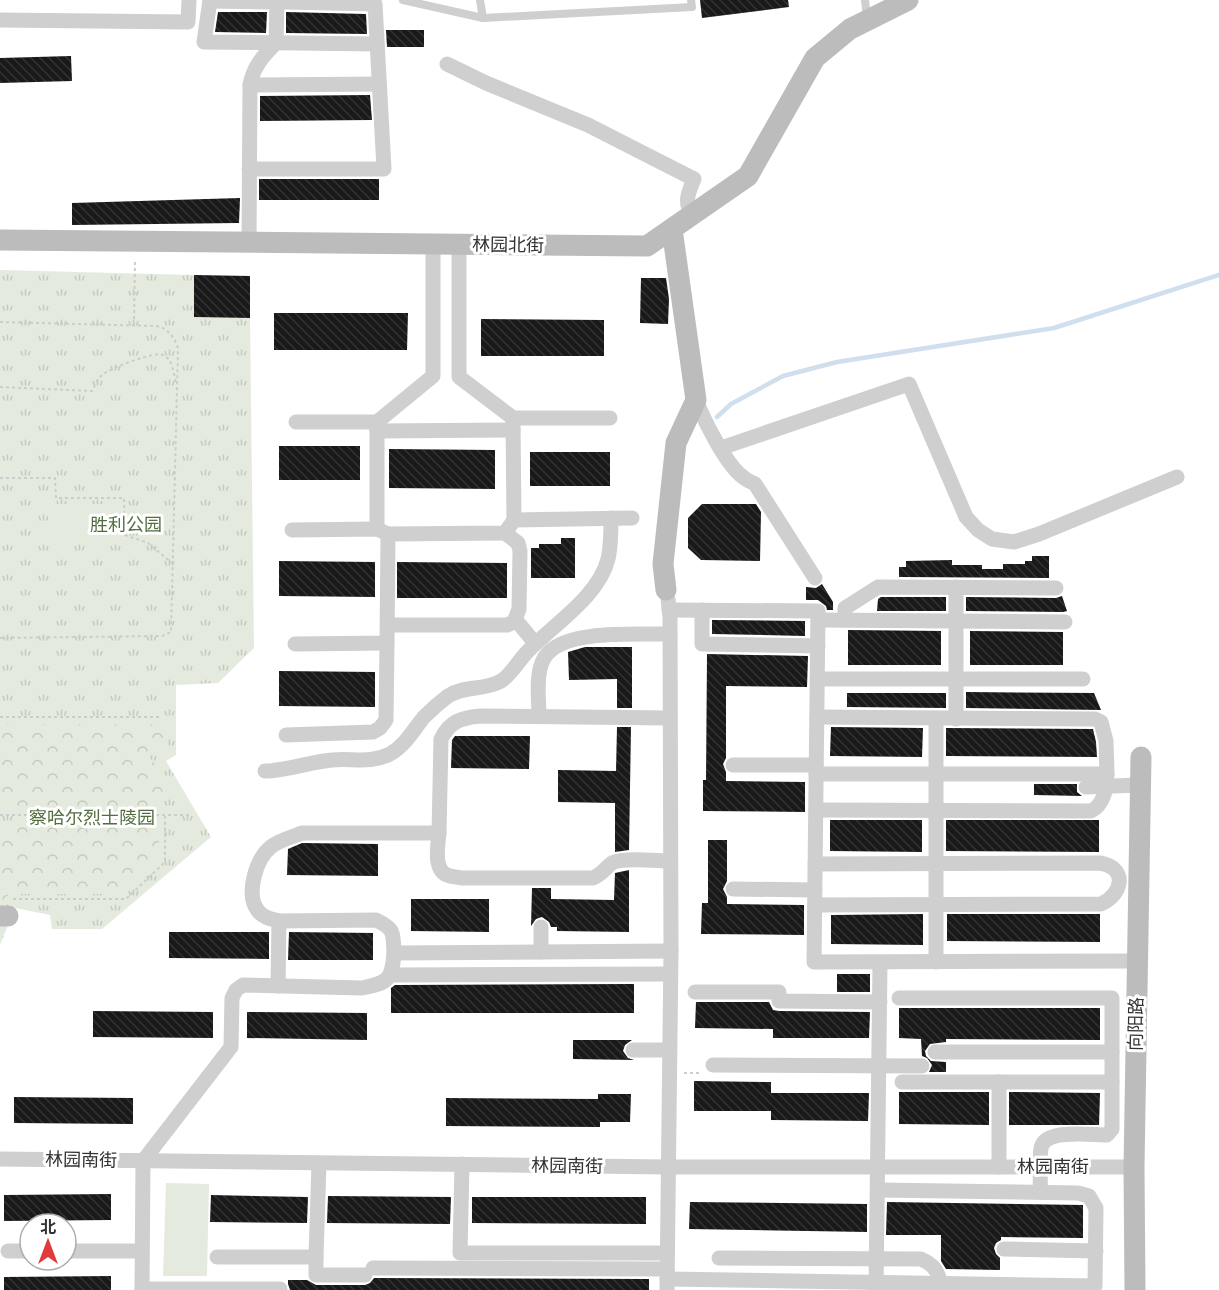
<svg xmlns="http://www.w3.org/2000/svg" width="1219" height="1290" viewBox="0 0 1219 1290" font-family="Poppins,'Noto Sans SC',sans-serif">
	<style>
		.grass { fill: url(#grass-tufts) }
		.forest { fill: url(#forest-crowns) }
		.pitch { fill: #e4ebde }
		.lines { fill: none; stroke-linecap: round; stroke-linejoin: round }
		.stream { stroke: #cfdfed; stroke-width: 4.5 }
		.building { fill: url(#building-back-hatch) }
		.path { stroke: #ccc; stroke-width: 2; stroke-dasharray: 3 3; stroke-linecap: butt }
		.lane { stroke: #cfcfcf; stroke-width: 8 }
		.street { stroke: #cfcfcf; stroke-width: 15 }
		.secondary { stroke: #bcbcbc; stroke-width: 21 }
		.labels { text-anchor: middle; stroke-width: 6; stroke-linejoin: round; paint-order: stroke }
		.street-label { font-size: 18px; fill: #323232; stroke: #fff }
		.park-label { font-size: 18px; fill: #526e3f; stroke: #fff }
	</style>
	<defs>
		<pattern id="grass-tufts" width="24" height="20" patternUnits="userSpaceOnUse" patternTransform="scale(1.5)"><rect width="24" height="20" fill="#e4ebde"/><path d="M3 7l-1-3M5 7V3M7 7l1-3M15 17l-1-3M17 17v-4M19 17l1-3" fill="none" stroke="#c4cabf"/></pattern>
		<pattern id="forest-crowns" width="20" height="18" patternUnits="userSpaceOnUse" patternTransform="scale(1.5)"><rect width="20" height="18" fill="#e4ebde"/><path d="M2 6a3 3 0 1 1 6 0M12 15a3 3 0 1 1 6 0" fill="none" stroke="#c4cabf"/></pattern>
		<pattern id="building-back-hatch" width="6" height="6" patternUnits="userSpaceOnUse" patternTransform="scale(1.5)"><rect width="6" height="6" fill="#191919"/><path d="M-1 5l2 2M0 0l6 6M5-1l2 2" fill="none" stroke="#323232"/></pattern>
	</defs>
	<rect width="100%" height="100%" fill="#fff"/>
	<!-- grass -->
	<path class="grass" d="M0,270L194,275V317L250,318L254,648L218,683L176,685V755L166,761L211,837L102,929H52L50,915L15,908L0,945Z"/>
	<!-- forest -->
	<g class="forest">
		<path d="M0,725L168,726L167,746L149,757L163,773L162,811L0,810Z"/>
		<path d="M0,821L159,822V860L123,894H9L0,903Z"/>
	</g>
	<!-- pitch -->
	<g class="pitch">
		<rect x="48" y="504" width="70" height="38"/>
		<path d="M166,1183L209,1184L207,1276H163Z"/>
	</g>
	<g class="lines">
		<!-- stream -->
		<path class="stream" d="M717,417L731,404L783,376L837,362L1054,328L1219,275"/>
	</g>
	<!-- building -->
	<g class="building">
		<path d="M700,0H788L789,7L702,18Z"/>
		<path d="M218,12H267L266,33L215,32Z"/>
		<path d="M286,12L366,14L367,34L286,33Z"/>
		<path d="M386,30H424V47H387Z"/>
		<path d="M71,56L72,81L0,83V58Z"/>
		<path d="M370,95L372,120L260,121V96Z"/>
		<rect x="259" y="179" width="120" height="21"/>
		<path d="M240,198L239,223L72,225V203Z"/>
		<path d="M194,275L250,276V318L194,317Z"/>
		<path d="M641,278H666L669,299L668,324L640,323Z"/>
		<path d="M274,313H408L407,350H274Z"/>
		<path d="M481,319L604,320V356H481Z"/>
		<rect x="279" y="446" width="81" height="34"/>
		<path d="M389,449L495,450V489L389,488Z"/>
		<rect x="530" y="452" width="80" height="34"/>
		<path d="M702,504H756L761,512L760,561L701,560L688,548V518Z"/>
		<path d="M561,538H575V578H531V548H539V544H561Z"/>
		<path d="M1032,556H1049V578L899,577V567H906V561L952,560V565H982V569H1003V564H1025V561H1032Z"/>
		<path d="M279,561L375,562V597L279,596Z"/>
		<path d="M397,562L507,563V598H397Z"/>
		<path d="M822,584L833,602V610H827L826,606L818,600H806V587L816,588Z"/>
		<path d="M1062,596L1067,611L1063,612L966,611V597L1056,598Z"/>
		<path d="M881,597H946V611H877L878,599Z"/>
		<path d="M712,620L805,621V636L712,634Z"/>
		<path d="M848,630L941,631V665H848Z"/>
		<path d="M970,631L1063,632V665H970Z"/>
		<path d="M585,647H632V708H617V679L569,680L568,652Z"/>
		<path d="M707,654L808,656L807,687L726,686V758L723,764L726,772V781L805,782V812L703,811V780H706Z"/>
		<path d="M279,671L375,672V707L279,706Z"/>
		<path d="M966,692L1094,693L1101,710L966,708Z"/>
		<path d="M847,693H946V708L847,707Z"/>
		<path d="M617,727H631L629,850L615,852V803L558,802V770L616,771Z"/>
		<path d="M831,727L923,728L922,757L830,756Z"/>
		<path d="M946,728L1093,729L1096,742L1097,757L946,756Z"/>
		<path d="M455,736H530L529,769L451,768L452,740Z"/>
		<path d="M1034,784H1077V792L1082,796L1034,795Z"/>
		<path d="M830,820H922V852L830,851Z"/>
		<path d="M946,820H1099V852L946,851Z"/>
		<path d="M708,840H727V881L723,889L727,897V904L804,905V935L701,934L702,903H708Z"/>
		<path d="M302,843L378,844V876L287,875L288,849Z"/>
		<path d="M629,870V932L557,931V927H551L549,922L542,917L536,919L531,926L532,888H551V899L614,900L615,873Z"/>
		<path d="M411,899H489V932L411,931Z"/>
		<path d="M923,914V945L831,944V915Z"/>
		<path d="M947,914H1100V942L947,941Z"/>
		<path d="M169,932H269V959L169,958Z"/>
		<path d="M289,932L373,933V960H288Z"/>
		<rect x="837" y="974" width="33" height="18"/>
		<path d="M634,984V1013H391V988L395,985Z"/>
		<path d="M696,1002H769L773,1010L779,1011L870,1012L869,1038H773V1029L695,1028Z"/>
		<path d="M899,1008H1100V1040L946,1039V1042L930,1044L925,1051L926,1056L931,1061L946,1062V1072H929L932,1065L927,1058L922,1056L921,1039L899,1038Z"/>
		<path d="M93,1011L213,1012V1038L93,1037Z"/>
		<path d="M247,1012L367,1013V1040L247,1038Z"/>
		<path d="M573,1040H632L625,1045L623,1051L628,1058L634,1060L573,1059Z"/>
		<path d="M694,1081L771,1082V1093H869L868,1121L771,1120V1111H694Z"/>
		<path d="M899,1092H989V1125L899,1124Z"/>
		<path d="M1009,1092L1100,1093L1099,1125H1009Z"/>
		<path d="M598,1094H631L630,1122H600V1127L446,1126V1098L598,1099Z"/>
		<path d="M14,1097L133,1098V1124L14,1123Z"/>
		<path d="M111,1194V1220L4,1221V1195Z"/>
		<path d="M211,1195L308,1197L307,1223L210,1222Z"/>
		<path d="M328,1196L451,1197L450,1224L327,1223Z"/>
		<path d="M472,1197H646V1224L472,1223Z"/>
		<path d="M690,1202L867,1204V1232L689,1229Z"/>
		<path d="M887,1202L1083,1205V1238L1001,1237V1240L996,1243L994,1248L996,1254L1000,1258V1270L946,1269L941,1261V1235H886Z"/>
		<path d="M111,1276V1290H4V1277Z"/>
		<path d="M374,1278L649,1279V1290H290L288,1284V1280H307L316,1285H365L370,1283Z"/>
	</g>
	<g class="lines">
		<!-- path -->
		<g class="path">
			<path d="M0,322L156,326C168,328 174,337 178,348L171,632L162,636L0,638"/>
			<path d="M134,325L135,259"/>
			<path d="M0,387L92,391C95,386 97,379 102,375C110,368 155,351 163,355C173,359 174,375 176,384"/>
			<path d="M0,478H55L56,498H124L125,535L148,543L172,563"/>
			<path d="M0,717H162"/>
			<path d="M0,815H192"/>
			<path d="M13,899H126L165,862V816"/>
			<path d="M684,1073H702"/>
		</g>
		<!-- lane -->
		<g class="lane">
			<path d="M403,0L483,18L692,7L691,0"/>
			<path d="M480,0L483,18"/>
			<path d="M865,0L867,19"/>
		</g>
		<!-- street -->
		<g class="street">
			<path d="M210,0L204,42L377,44"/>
			<path d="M210,1L277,2"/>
			<path d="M0,20L188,22L189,0"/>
			<path d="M447,64L486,83L588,125L694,179C688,193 684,202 692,215"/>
			<path d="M250,85L379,84"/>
			<path d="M249,169H384L375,4L285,2"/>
			<path d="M249,242L250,85C253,67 263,56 276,43L277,2L288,0"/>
			<path d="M459,245V377L513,418H610"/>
			<path d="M696,400C704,420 726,465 743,477C746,480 751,482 755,484L815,578"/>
			<path d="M513,421L514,520"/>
			<path d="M296,422H377L433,376V244"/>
			<path d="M377,422V529"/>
			<path d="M377,431L513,430"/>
			<path d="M721,448L909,384L966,517L978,530L992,539L1014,542L1039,534L1177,477"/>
			<path d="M292,530L377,529L388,534L505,533L514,520L632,518"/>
			<path d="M956,587V719"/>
			<path d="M669,610L818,611L814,962L1137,961"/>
			<path d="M702,610V644L818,646"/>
			<path d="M515,619L535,643"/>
			<path d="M818,620L1065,622"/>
			<path d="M845,620V608L878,587L1056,588"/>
			<path d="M388,625H507L514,622L519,609L520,551L518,543L505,533"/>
			<path d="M295,644L387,643L388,534"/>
			<path d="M817,679H1083"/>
			<path d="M539,716C539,698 534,667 548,653C570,629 639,635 670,634"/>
			<path d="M817,717L1095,719L1101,722L1106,741L1107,774"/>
			<path d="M936,719V962"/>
			<path d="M286,735L373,732L380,728L386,720L387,643"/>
			<path d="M733,765H816"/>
			<path d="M265,771C287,771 309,762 332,760C353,758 370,764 390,754C405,746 414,729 424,717C431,710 440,702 448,696C465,685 484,691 501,681C511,675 519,660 528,651C554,624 599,596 608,559C611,546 611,532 611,518"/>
			<path d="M1086,787L1140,785"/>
			<path d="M816,810L1091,811C1104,805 1107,787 1107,774H816"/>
			<path d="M439,833C438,845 433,869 447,875C451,877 458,877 462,878H593C604,873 605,868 612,863C623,857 657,861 670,861"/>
			<path d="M733,889L815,890"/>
			<path d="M815,905L1101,904C1123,894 1128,868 1100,863L815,864"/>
			<path d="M541,927V952"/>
			<path d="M394,953C393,933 395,929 376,920L279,921C271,919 264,918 258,911C245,894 256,858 272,846C280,840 292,837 302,833H439L441,739C450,721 461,718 480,716L670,718"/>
			<path d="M391,975L670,974"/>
			<path d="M278,986L279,921"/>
			<path d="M695,992H779V1001L880,1002"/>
			<path d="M899,998H1112V1082"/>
			<path d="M633,1050H669"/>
			<path d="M935,1052H1112"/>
			<path d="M713,1065L922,1066"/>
			<path d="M902,1082H1112V1129L1107,1135C1090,1135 1045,1128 1041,1148C1039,1162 1041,1178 1040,1192"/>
			<path d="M0,1159L667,1167H1134"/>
			<path d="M462,1164L460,1253H667"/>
			<path d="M999,1167V1082"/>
			<path d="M1004,1249L1096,1251"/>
			<path d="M8,1251H30"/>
			<path d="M66,1251H142"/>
			<path d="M217,1257H316L319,1163"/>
			<path d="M316,1257V1275H365"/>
			<path d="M719,1258L921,1259C932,1264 938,1270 940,1282"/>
			<path d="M373,1268L667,1269"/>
			<path d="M667,1279L1095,1286L1096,1208L1089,1196L1078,1193L878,1190"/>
			<path d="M142,1289H280"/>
			<path d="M142,1290L143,1161L231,1047L232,998L236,990L243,985L362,988C388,983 392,980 394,953L671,951"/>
			<path d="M667,1290L671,951L670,617L668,599"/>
			<path d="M876,1290L880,963"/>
		</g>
		<!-- secondary -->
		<g class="secondary">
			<path d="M0,240L647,246L748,176L815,58L850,29L908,0"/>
			<path d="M666,590L663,564L676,443L696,400L672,229"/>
			<path d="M0,916H8"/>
			<path d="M1135,1290L1134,1167L1141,757"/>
		</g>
	</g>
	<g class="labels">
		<!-- street labels -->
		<g class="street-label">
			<text transform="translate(508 245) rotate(1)" y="6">林园北街</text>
			<text transform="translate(1136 1024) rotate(-89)" y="6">向阳路</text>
			<text transform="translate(81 1160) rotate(1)" y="6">林园南街</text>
			<text transform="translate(567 1166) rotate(1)" y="6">林园南街</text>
			<text x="1053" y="1173">林园南街</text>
		</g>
		<!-- park labels -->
		<g class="park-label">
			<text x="126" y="531">胜利公园</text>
			<text x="92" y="824">察哈尔烈士陵园</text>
		</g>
	</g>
	<!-- north arrow -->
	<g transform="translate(48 1242)"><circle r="28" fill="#ffffff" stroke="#adadad" stroke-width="1.5"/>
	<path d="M0-4.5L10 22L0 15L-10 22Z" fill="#e33b3b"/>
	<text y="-9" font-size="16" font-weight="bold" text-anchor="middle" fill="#323232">北</text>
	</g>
</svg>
